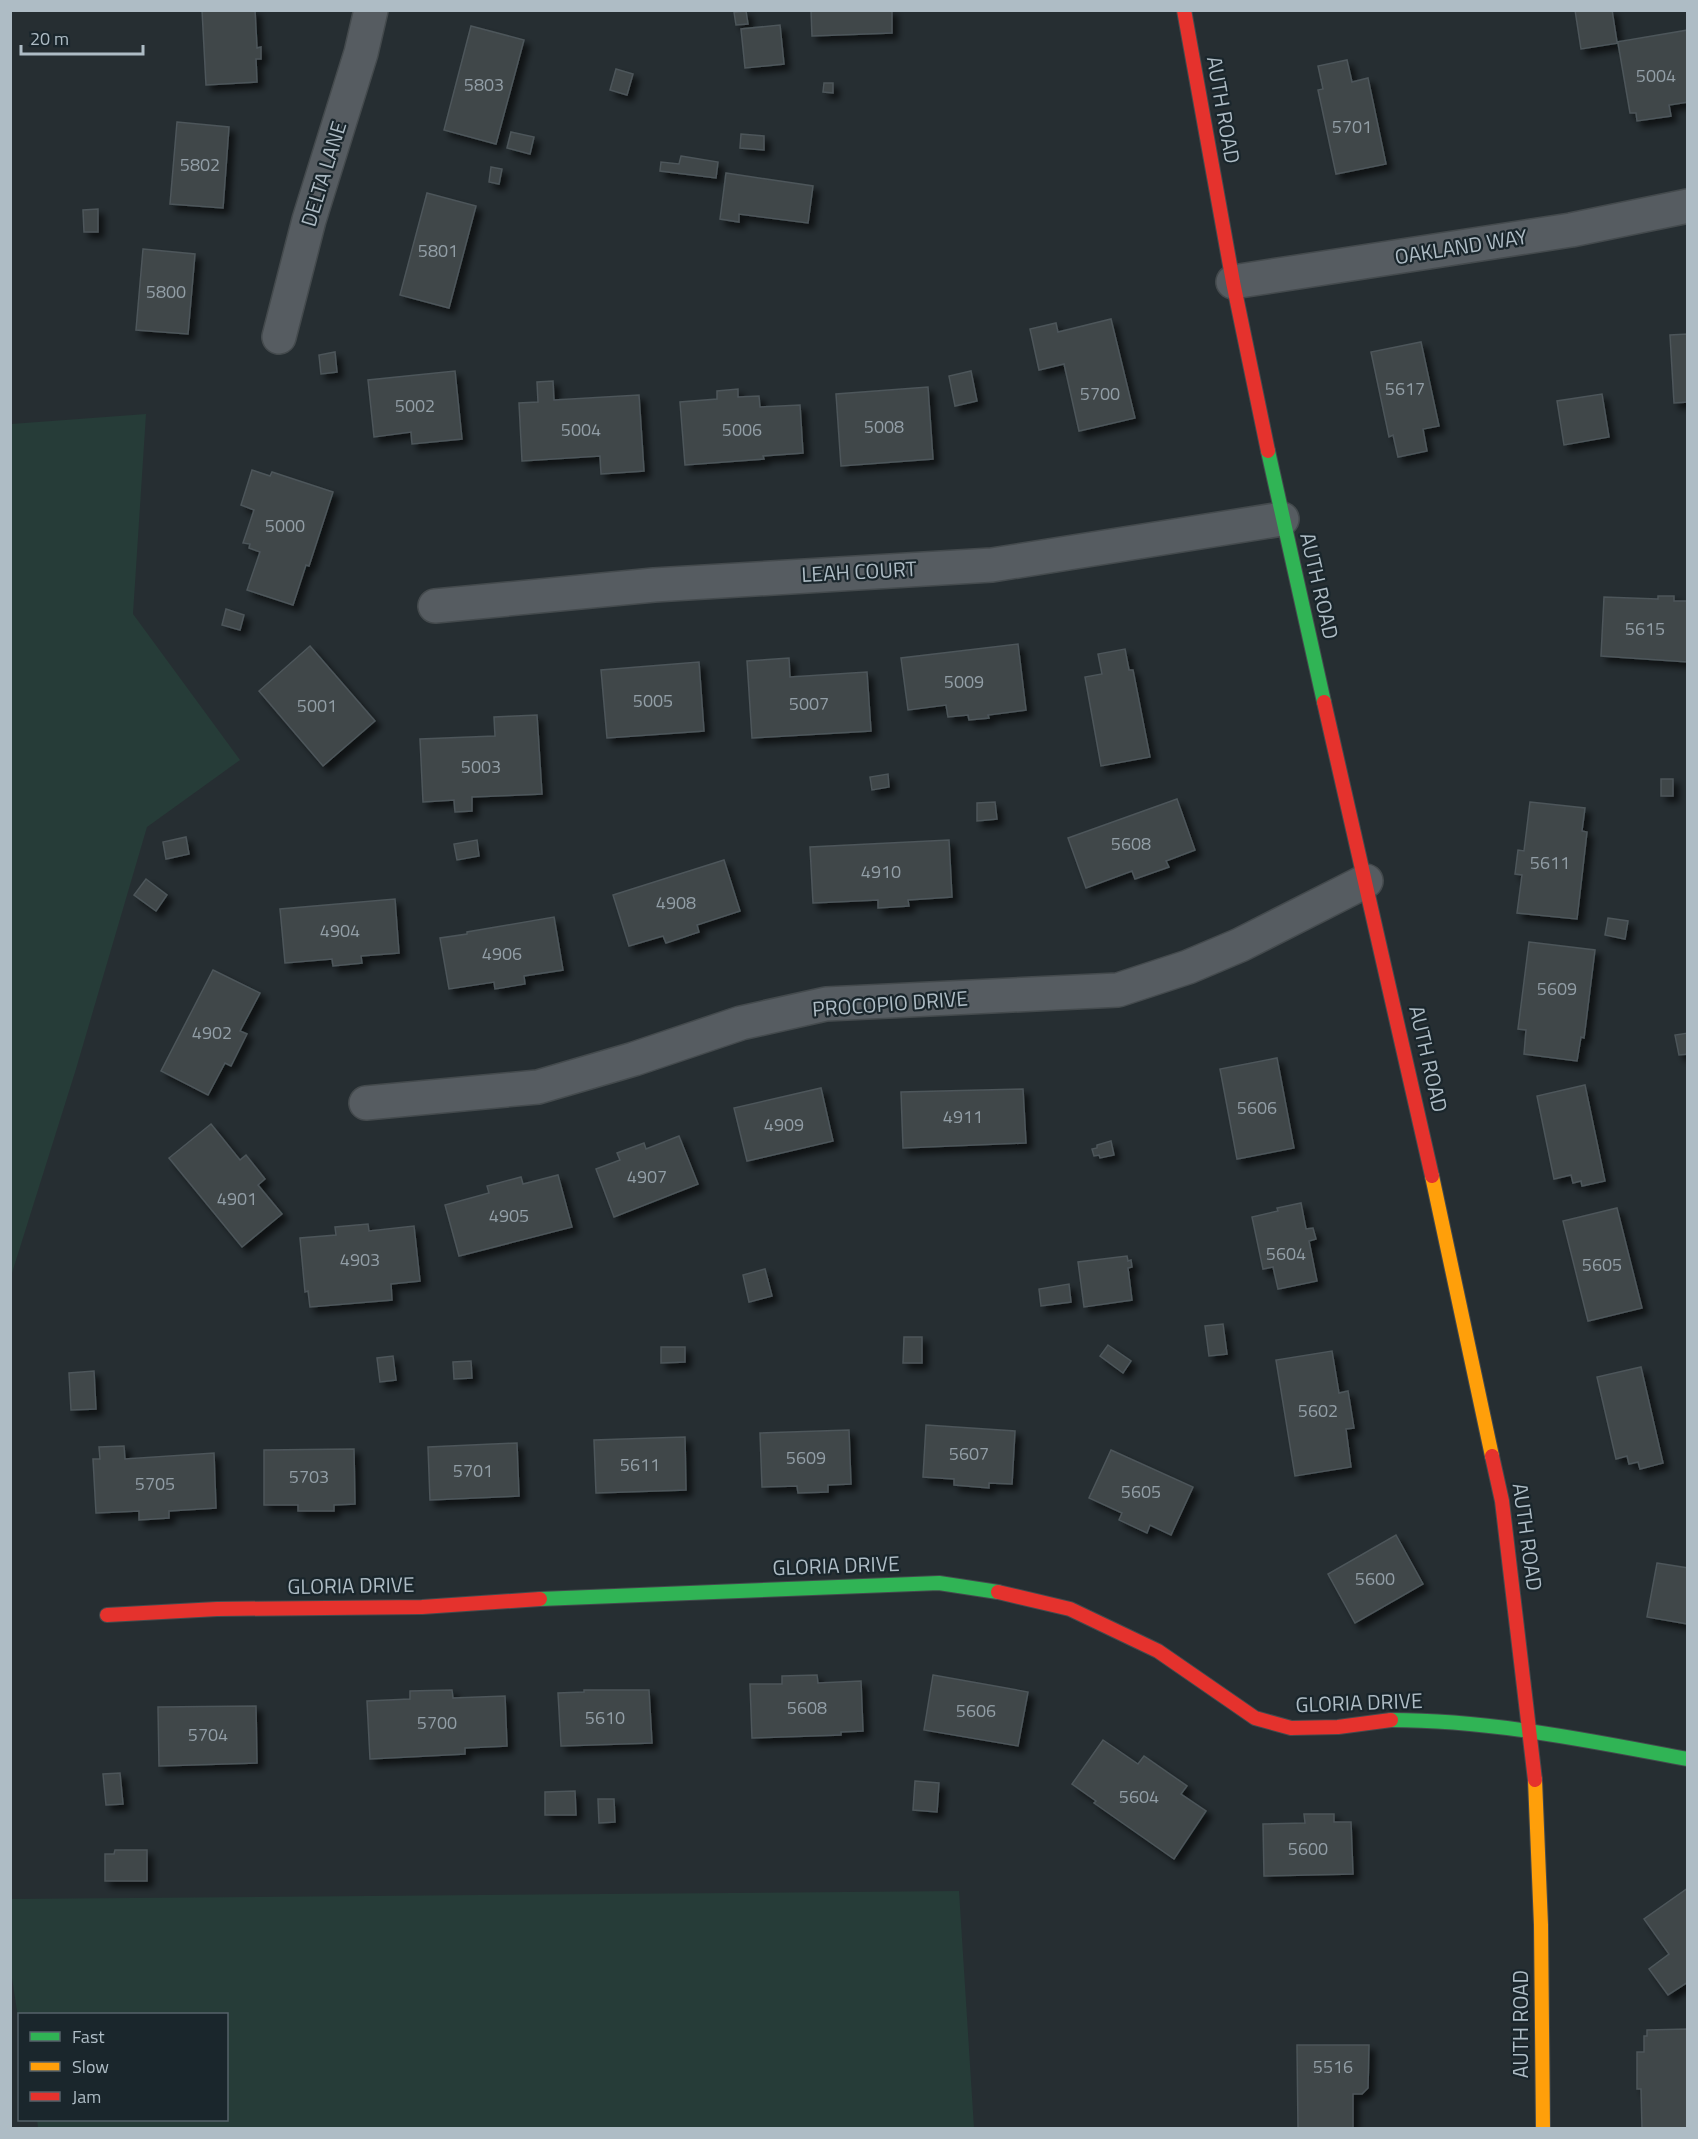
<svg xmlns="http://www.w3.org/2000/svg" width="1698" height="2139" viewBox="0 0 1698 2139" font-family="'Titillium Web',sans-serif">
	<style>
		.green { fill: #263c38 }
		.building { fill: #3f464a; stroke: #4d565a; stroke-width: 1.5; filter: url(#shadow) }
		.lines { fill: none; stroke-linecap: round; stroke-linejoin: round }
		.street-casing { stroke: #444a4d; stroke-width: 36 }
		.fast-casing { stroke: #444a4d; stroke-width: 16 }
		.slow-casing { stroke: #444a4d; stroke-width: 16 }
		.jam-casing { stroke: #444a4d; stroke-width: 16 }
		.street { stroke: #565c61; stroke-width: 33 }
		.fast { stroke: #30b455; stroke-width: 14 }
		.slow { stroke: #ff9f0a; stroke-width: 14 }
		.jam { stroke: #e5322d; stroke-width: 14 }
		.labels { text-anchor: middle; stroke-width: 4.5; stroke-linejoin: round; paint-order: stroke }
		.number-label { font-size: 18px; fill: #929ea6 }
		.street-label { font-size: 21px; fill: #aebcc5; stroke: #1a262c }
	</style>
	<defs>
		<filter id="shadow"><feDropShadow dx="5.5" dy="5.5" stdDeviation="3" flood-color="#0009"/></filter>
	</defs>
	<rect width="100%" height="100%" fill="#262e32"/>
	<!-- green -->
	<g class="green">
		<path d="M146,414L133,614L240,760L147,827L76,1069L11,1276V424Z"/>
		<path d="M959,1891L974,2128H38L37,2120H226V2014H20L19,2023L11,1972V1899Z"/>
	</g>
	<!-- building -->
	<g class="building">
		<path d="M202,10H255L257,48L261,47V59H256L257,82L206,85Z"/>
		<path d="M811,10H892V33L812,36Z"/>
		<path d="M1575,10H1612L1617,42L1688,30V102L1669,105L1671,116L1637,121L1636,113H1630L1618,43L1581,49Z"/>
		<path d="M746,11L748,24L736,25L734,12Z"/>
		<path d="M780,25L784,64L745,68L741,29Z"/>
		<path d="M471,26L524,40L496,144L444,130Z"/>
		<path d="M1347,60L1352,82L1368,78L1386,164L1336,174L1318,90L1323,89L1318,66Z"/>
		<path d="M616,69L633,74L627,95L610,90Z"/>
		<path d="M824,83H833V93L823,92Z"/>
		<path d="M177,122L229,127L223,208L170,204Z"/>
		<path d="M511,132L534,137L530,154L507,148Z"/>
		<path d="M741,134L764,136V150L740,148Z"/>
		<path d="M681,156L718,162L716,178L660,171L661,162L679,164Z"/>
		<path d="M491,167L502,169L499,184L489,182Z"/>
		<path d="M726,173L813,186L808,223L739,214V222L720,219Z"/>
		<path d="M427,193L476,206L449,308L400,295Z"/>
		<path d="M98,209V232H84L83,210Z"/>
		<path d="M143,249L195,254L188,334L136,330Z"/>
		<path d="M1111,319L1135,418L1079,431L1064,364L1039,370L1030,329L1056,323L1058,332Z"/>
		<path d="M1688,334V402L1674,403L1670,335Z"/>
		<path d="M1421,342L1439,426L1423,429L1427,451L1398,457L1393,435L1389,437L1371,352Z"/>
		<path d="M335,352L337,372L321,374L319,355Z"/>
		<path d="M455,371L462,439L412,444L411,432L374,437L368,380Z"/>
		<path d="M971,371L977,401L955,406L949,376Z"/>
		<path d="M553,381L554,400L639,395L644,471L601,474L600,456L522,461L519,403L538,402L537,382Z"/>
		<path d="M928,387L933,459L841,466L836,394Z"/>
		<path d="M738,389V397L759,396L760,407L800,405L803,453L763,456L764,459L685,465L680,402L717,399V391Z"/>
		<path d="M1602,394L1609,437L1564,445L1557,401Z"/>
		<path d="M252,470L270,476L272,472L333,492L309,566L306,565L293,605L247,590L260,552L249,548L250,544L243,543L254,510L241,505Z"/>
		<path d="M1658,596H1674V601H1688V662L1601,656L1604,597L1658,599Z"/>
		<path d="M226,609L244,615L240,630L222,625Z"/>
		<path d="M1018,644L1026,710L988,715L989,718L969,720L968,715L948,717L946,705L908,710L901,658Z"/>
		<path d="M310,646L375,721L323,766L259,691Z"/>
		<path d="M1125,649L1129,670H1133L1150,757L1101,766L1085,677L1102,674L1098,654Z"/>
		<path d="M789,658L790,677L867,672L871,731L752,738L747,661Z"/>
		<path d="M699,662L704,731L607,738L601,670Z"/>
		<path d="M537,715L542,794L472,797V811L455,812L454,800L423,802L420,739L495,736L494,717Z"/>
		<path d="M888,774L889,787L872,790L870,777Z"/>
		<rect x="1661" y="779" width="12" height="17"/>
		<path d="M1177,799L1195,850L1166,861L1169,867L1135,879L1132,871L1086,888L1068,838Z"/>
		<path d="M995,802L997,819L977,821V803Z"/>
		<path d="M1530,802L1585,808L1582,831L1587,832L1577,919L1517,913L1522,875L1515,874L1518,850L1524,851Z"/>
		<path d="M186,837L189,854L166,859L163,842Z"/>
		<path d="M477,840L479,856L457,860L454,844Z"/>
		<path d="M949,840L952,897L908,900L909,906L878,908V900L813,903L810,847Z"/>
		<path d="M724,860L740,911L697,925L699,932L666,943L663,936L629,946L613,895Z"/>
		<path d="M146,879L167,895L156,911L134,895Z"/>
		<path d="M395,899L399,953L361,956L362,963L333,966L332,959L285,963L280,909Z"/>
		<path d="M554,917L563,970L524,976L525,984L495,989L494,982L449,989L440,938L467,934V932Z"/>
		<path d="M1608,918L1628,921L1625,939L1605,935Z"/>
		<path d="M1529,942L1595,950L1584,1038L1581,1037L1577,1061L1524,1054L1526,1030L1518,1029Z"/>
		<path d="M213,970L260,993L240,1031L247,1034L231,1066L225,1063L208,1095L161,1071Z"/>
		<path d="M1688,1033V1054L1679,1055L1675,1035Z"/>
		<path d="M1277,1058L1294,1148L1237,1159L1220,1069Z"/>
		<path d="M1585,1085L1605,1181L1582,1186L1581,1181L1573,1183L1571,1175L1554,1179L1537,1096Z"/>
		<path d="M821,1088L833,1141L747,1161L734,1108Z"/>
		<path d="M1023,1089L1026,1143L903,1148L901,1092Z"/>
		<path d="M211,1124L240,1160L246,1155L265,1179L258,1185L282,1214L242,1247L169,1158Z"/>
		<path d="M679,1136L698,1184L614,1217L596,1169L620,1160L617,1153L644,1143L646,1149Z"/>
		<path d="M1111,1141L1114,1155L1100,1158L1099,1155L1094,1156L1092,1149L1097,1148V1145Z"/>
		<path d="M558,1175L572,1227L459,1256L445,1205L489,1193L487,1186L521,1177L523,1184Z"/>
		<path d="M1301,1203L1306,1229L1313,1228L1316,1239L1309,1241L1317,1281L1278,1289L1273,1267L1263,1269L1252,1217L1278,1211L1277,1208Z"/>
		<path d="M1617,1208L1642,1308L1588,1321L1563,1221Z"/>
		<path d="M368,1224L369,1231L414,1226L420,1281L391,1284L392,1300L310,1307L308,1291L305,1292L300,1238L336,1235L335,1227Z"/>
		<path d="M1127,1256L1128,1261L1131,1260L1132,1267L1128,1268L1132,1300L1084,1307L1078,1262Z"/>
		<path d="M765,1269L772,1296L749,1302L743,1275Z"/>
		<path d="M1069,1284L1071,1302L1041,1306L1039,1289Z"/>
		<path d="M1223,1324L1227,1354L1209,1356L1205,1326Z"/>
		<path d="M904,1337H922V1363H903Z"/>
		<path d="M1108,1345L1131,1361L1123,1373L1100,1356Z"/>
		<path d="M661,1347H685V1362L661,1363Z"/>
		<path d="M1332,1351L1339,1393L1348,1391L1354,1428L1346,1429L1351,1467L1295,1476L1276,1360Z"/>
		<path d="M393,1356L396,1380L380,1382L377,1358Z"/>
		<path d="M471,1361L472,1378L454,1379L453,1362Z"/>
		<path d="M1641,1367L1663,1463L1640,1469L1638,1462L1629,1464L1627,1456L1616,1459L1597,1377Z"/>
		<path d="M94,1371L96,1409L71,1410L69,1373Z"/>
		<path d="M926,1425L1015,1431L1012,1484L989,1483V1488L954,1485V1479L923,1477Z"/>
		<path d="M849,1430L851,1484L828,1485V1492L798,1493L797,1486L762,1487L760,1433Z"/>
		<path d="M685,1437L686,1490L596,1493L594,1440Z"/>
		<path d="M517,1443L519,1496L430,1500L428,1447Z"/>
		<path d="M124,1446L125,1459L214,1453L216,1508L169,1511V1518L139,1520V1511L96,1513L93,1459H100L99,1447Z"/>
		<path d="M354,1449L355,1504L334,1505V1511H298V1505H264V1450Z"/>
		<path d="M1111,1450L1193,1487L1171,1535L1150,1525L1147,1533L1119,1520L1122,1513L1089,1498Z"/>
		<path d="M1396,1535L1423,1584L1355,1623L1328,1574Z"/>
		<path d="M1657,1563L1688,1568V1624L1647,1617Z"/>
		<path d="M817,1675L818,1683L861,1681L863,1731L841,1732V1735L752,1738L750,1684H782V1676Z"/>
		<path d="M933,1675L1028,1692L1018,1746L924,1730Z"/>
		<path d="M452,1690L453,1698L505,1696L507,1746L465,1748V1754L370,1759L367,1701L410,1699V1691Z"/>
		<path d="M584,1690H649L652,1743L561,1746L558,1693L584,1692Z"/>
		<path d="M256,1706L257,1763L159,1766L158,1707Z"/>
		<path d="M1103,1740L1138,1764L1144,1756L1187,1786L1181,1794L1206,1811L1174,1859L1094,1803L1096,1801L1072,1784Z"/>
		<path d="M120,1773L123,1804L106,1805L103,1774Z"/>
		<path d="M915,1781L939,1783L937,1812L913,1810Z"/>
		<path d="M575,1791L576,1815H545V1792Z"/>
		<path d="M598,1799H614L615,1822L599,1823Z"/>
		<path d="M1304,1814H1334V1822H1351L1353,1874L1264,1876L1263,1824L1305,1823Z"/>
		<path d="M115,1850H147V1881H105V1854H114Z"/>
		<path d="M1688,1888V1982L1668,1995L1649,1969L1669,1954L1644,1919Z"/>
		<path d="M1688,2029V2128H1642L1641,2089H1637V2052H1644V2036H1647V2030Z"/>
		<path d="M1297,2045H1369L1368,2088L1362,2094H1353V2128H1298Z"/>
	</g>
	<g class="lines">
		<defs>
			<g id="street">
				<path d="M1233,282L1571,230L1688,206"/>
				<path d="M279,337L309,220L361,53L371,10"/>
				<path d="M435,606L654,585L992,565L1282,519"/>
				<path d="M366,1103L538,1087L634,1059L741,1023L826,1004L1118,990L1188,967L1240,945L1366,881"/>
			</g>
			<g id="fast">
				<path d="M1268,451L1324,702"/>
				<path d="M540,1599L939,1583L998,1592"/>
				<path d="M1391,1720C1492,1720 1590,1741 1688,1759"/>
			</g>
			<g id="slow">
				<path d="M1432,1176L1492,1456"/>
				<path d="M1535,1780L1541,1925L1543,2128"/>
			</g>
			<g id="jam">
				<path d="M1184,10L1233,282L1268,451"/>
				<path d="M1324,702L1432,1176"/>
				<path d="M1492,1456L1502,1501L1535,1780"/>
				<path d="M998,1592L1070,1609L1158,1651L1255,1718L1291,1728L1338,1727L1391,1720"/>
				<path d="M107,1615L217,1609L422,1607L540,1599"/>
			</g>
		</defs>
		<!-- street casing -->
		<use href="#street" class="street-casing"/>
		<!-- fast casing -->
		<use href="#fast" class="fast-casing"/>
		<!-- slow casing -->
		<use href="#slow" class="slow-casing"/>
		<!-- jam casing -->
		<use href="#jam" class="jam-casing"/>
		<!-- street -->
		<use href="#street" class="street"/>
		<!-- fast -->
		<use href="#fast" class="fast"/>
		<!-- slow -->
		<use href="#slow" class="slow"/>
		<!-- jam -->
		<use href="#jam" class="jam"/>
	</g>
	<g class="labels">
		<!-- number labels -->
		<g class="number-label">
			<text x="1656" y="82">5004</text>
			<text x="484" y="91">5803</text>
			<text x="1352" y="133">5701</text>
			<text x="200" y="171">5802</text>
			<text x="438" y="257">5801</text>
			<text x="166" y="298">5800</text>
			<text x="1405" y="395">5617</text>
			<text x="1100" y="400">5700</text>
			<text x="415" y="412">5002</text>
			<text x="884" y="433">5008</text>
			<text x="581" y="436">5004</text>
			<text x="742" y="436">5006</text>
			<text x="285" y="532">5000</text>
			<text x="1645" y="635">5615</text>
			<text x="964" y="688">5009</text>
			<text x="653" y="707">5005</text>
			<text x="809" y="710">5007</text>
			<text x="317" y="712">5001</text>
			<text x="481" y="773">5003</text>
			<text x="1131" y="850">5608</text>
			<text x="1550" y="869">5611</text>
			<text x="881" y="878">4910</text>
			<text x="676" y="909">4908</text>
			<text x="340" y="937">4904</text>
			<text x="502" y="960">4906</text>
			<text x="1557" y="995">5609</text>
			<text x="212" y="1039">4902</text>
			<text x="1257" y="1114">5606</text>
			<text x="963" y="1123">4911</text>
			<text x="784" y="1131">4909</text>
			<text x="647" y="1183">4907</text>
			<text x="237" y="1205">4901</text>
			<text x="509" y="1222">4905</text>
			<text x="1286" y="1260">5604</text>
			<text x="360" y="1266">4903</text>
			<text x="1602" y="1271">5605</text>
			<text x="1318" y="1417">5602</text>
			<text x="969" y="1460">5607</text>
			<text x="806" y="1464">5609</text>
			<text x="640" y="1471">5611</text>
			<text x="473" y="1477">5701</text>
			<text x="309" y="1483">5703</text>
			<text x="155" y="1490">5705</text>
			<text x="1141" y="1498">5605</text>
			<text x="1375" y="1585">5600</text>
			<text x="807" y="1714">5608</text>
			<text x="976" y="1717">5606</text>
			<text x="605" y="1724">5610</text>
			<text x="437" y="1729">5700</text>
			<text x="208" y="1741">5704</text>
			<text x="1139" y="1803">5604</text>
			<text x="1308" y="1855">5600</text>
			<text x="1333" y="2073">5516</text>
		</g>
		<!-- street labels -->
		<g class="street-label">
			<text transform="translate(1223 110) rotate(80)" y="7">AUTH ROAD</text>
			<text transform="translate(324 174) rotate(-73)" y="7">DELTA LANE</text>
			<text transform="translate(1461 247) rotate(-9)" y="7">OAKLAND WAY</text>
			<text transform="translate(859 572) rotate(-3)" y="7">LEAH COURT</text>
			<text transform="translate(1319 586) rotate(77)" y="7">AUTH ROAD</text>
			<text transform="translate(890 1004) rotate(-4)" y="7">PROCOPIO DRIVE</text>
			<text transform="translate(1428 1059) rotate(77)" y="7">AUTH ROAD</text>
			<text transform="translate(1527 1537) rotate(82)" y="7">AUTH ROAD</text>
			<text transform="translate(836 1566) rotate(-2)" y="7">GLORIA DRIVE</text>
			<text transform="translate(351 1586) rotate(-1)" y="7">GLORIA DRIVE</text>
			<text transform="translate(1359 1703) rotate(-2)" y="7">GLORIA DRIVE</text>
			<text transform="translate(1521 2024) rotate(-90)" y="7">AUTH ROAD</text>
		</g>
	</g>
	<!-- border -->
	<rect width="1698" height="2139" fill="none" stroke="#aebcc5" stroke-width="24"/>
	<!-- legend -->
	<rect x="18" y="2013" width="210" height="108" fill="#1a262c" stroke="#556269" stroke-width="1.5"/>
	<rect x="30" y="2032" width="30" height="9" fill="#30b455" stroke="#556269" stroke-width="1.5"/>
	<text x="72" y="2043" font-size="18" fill="#aebcc5">Fast</text>
	<rect x="30" y="2062" width="30" height="9" fill="#ff9f0a" stroke="#556269" stroke-width="1.5"/>
	<text x="72" y="2073" font-size="18" fill="#aebcc5">Slow</text>
	<rect x="30" y="2092" width="30" height="9" fill="#e5322d" stroke="#556269" stroke-width="1.5"/>
	<text x="72" y="2103" font-size="18" fill="#aebcc5">Jam</text>
	<!-- scale -->
	<path d="M21 45v9h122v-9" fill="none" stroke="#aebcc5" stroke-width="3"/>
	<text x="30" y="45" font-size="18" fill="#aebcc5" stroke="#1a262c" stroke-width="4.5" paint-order="stroke">20 m</text>
</svg>
